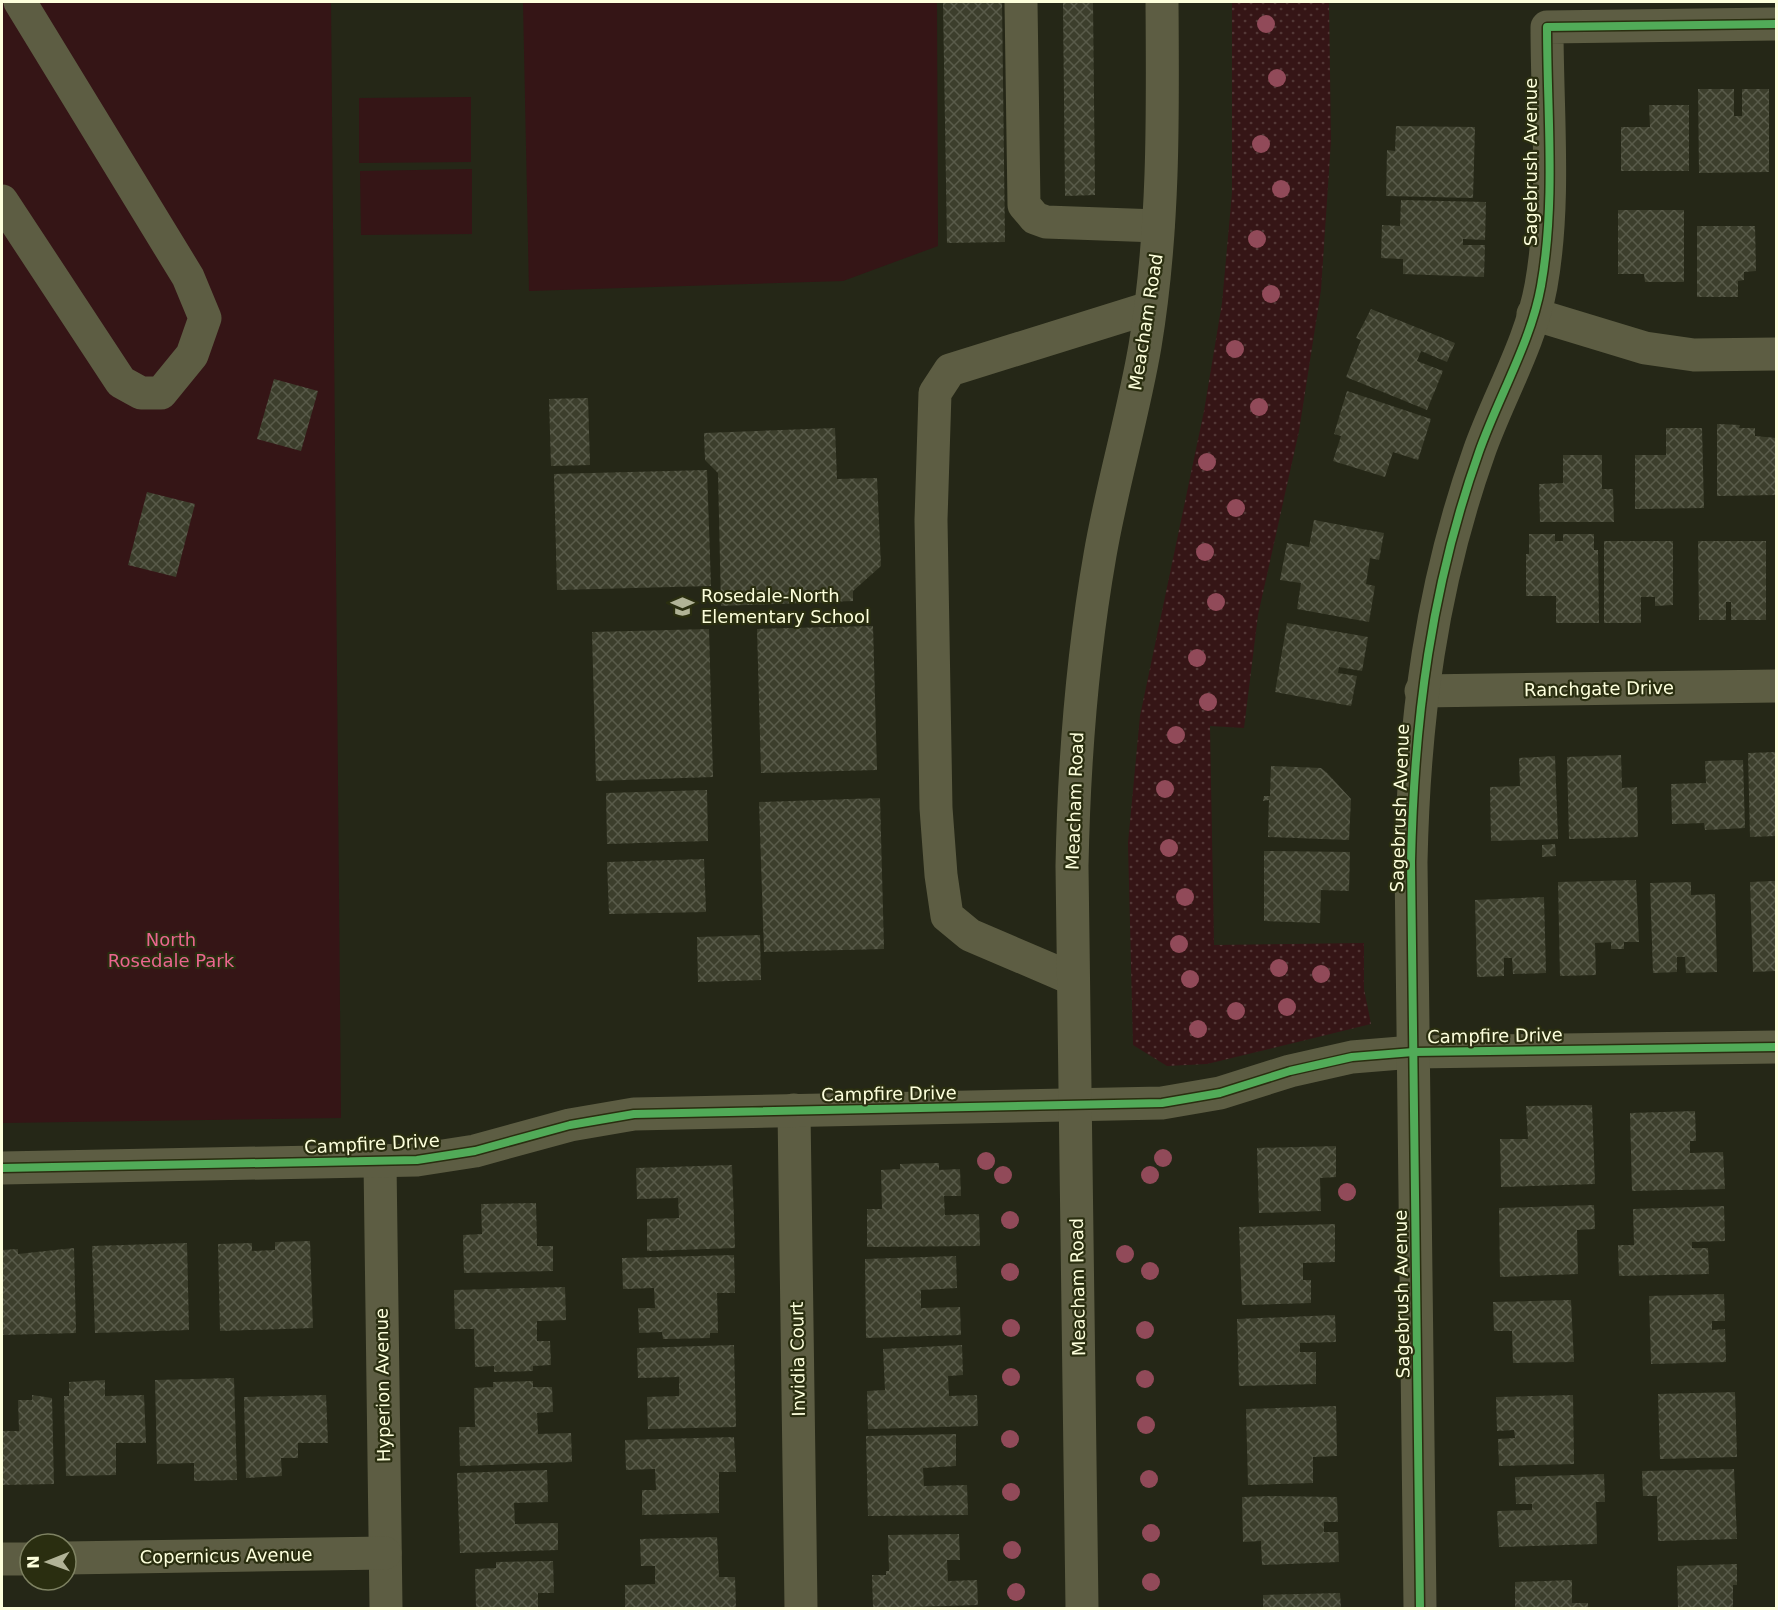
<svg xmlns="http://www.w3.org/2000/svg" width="1778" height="1610" viewBox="0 0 1778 1610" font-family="'DejaVu Sans',sans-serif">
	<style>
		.grass { fill: url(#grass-dots) }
		.park { fill: #351516 }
		.building { fill: url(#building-cross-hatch) }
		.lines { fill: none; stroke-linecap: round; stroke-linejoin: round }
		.minor { stroke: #5d5d43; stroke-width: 33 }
		.cycleway-casing { stroke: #2a2e10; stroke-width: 11 }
		.cycleway { stroke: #51ab58; stroke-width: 8 }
		.tree { fill: #914a59 }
		.labels { text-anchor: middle; stroke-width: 4.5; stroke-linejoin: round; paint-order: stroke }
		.street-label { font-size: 18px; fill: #fdffdc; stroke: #2a2e10 }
		.poi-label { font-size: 18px; fill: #fdffdc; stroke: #2a2e10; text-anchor: start }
		.park-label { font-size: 18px; fill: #ea668f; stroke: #2a2e10 }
	</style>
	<defs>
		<pattern id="grass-dots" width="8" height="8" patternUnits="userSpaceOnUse" patternTransform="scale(1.5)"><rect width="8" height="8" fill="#351516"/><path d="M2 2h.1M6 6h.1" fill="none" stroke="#533837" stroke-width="1.8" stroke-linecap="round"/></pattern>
		<pattern id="building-cross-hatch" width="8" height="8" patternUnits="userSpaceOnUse" patternTransform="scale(1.5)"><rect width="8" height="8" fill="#3c3e2c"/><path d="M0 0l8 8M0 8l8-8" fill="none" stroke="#595b4a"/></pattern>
	</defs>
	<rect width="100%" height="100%" fill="#252717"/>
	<!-- grass -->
	<path class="grass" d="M1232,2H1329L1331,141L1321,290L1299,431L1258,615L1244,728L1210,726L1214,945L1364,943V989L1371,1024L1207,1064L1167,1066L1133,1045L1128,843L1140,716L1204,411L1222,303L1232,193Z"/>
	<!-- park -->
	<g class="park">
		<path d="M2,2H331L341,1118L2,1123Z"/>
		<path d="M523,2H937L938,246L843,281L529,291Z"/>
		<path d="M471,97V162L359,163V98Z"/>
		<path d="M472,169V234L361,235L360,171Z"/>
	</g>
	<!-- building -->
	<g class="building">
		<path d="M943,2H1002L1005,242L947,243Z"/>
		<path d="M1063,2H1093L1095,195L1065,196Z"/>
		<path d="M1698,89H1734V116H1742V89H1769V172L1699,173Z"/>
		<path d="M1649,105H1689V171H1621V127H1650Z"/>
		<path d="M1396,126L1475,127L1473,198L1386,196L1387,150L1395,151Z"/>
		<path d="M1401,200L1486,202L1485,240L1463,239V245H1485L1484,277L1403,274V259L1381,258L1382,225L1400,226Z"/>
		<path d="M1618,210H1684V282H1645L1644,274H1618Z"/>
		<path d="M1697,226H1755L1756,271L1744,272V280L1738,281V297H1697Z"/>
		<path d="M1371,309L1455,343L1447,362L1421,351L1417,361L1443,371L1427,410L1346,377L1361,340L1356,338Z"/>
		<path d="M274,379L318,391L301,451L257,439Z"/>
		<path d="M1347,391L1431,419L1418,460L1393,452L1385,477L1333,461L1341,436L1334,434Z"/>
		<path d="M588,398L590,465L551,466L549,399Z"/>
		<path d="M1717,424L1740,425L1739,428H1755V436L1776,438V495L1717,496Z"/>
		<path d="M835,428L837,479L877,478L881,566L853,591V601L721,606L718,473L705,460L704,433Z"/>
		<path d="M1666,428H1702L1704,508L1635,509V455H1666Z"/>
		<path d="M1563,455H1602V489H1613L1614,522H1540L1539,484L1563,483Z"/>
		<path d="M707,470L711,586L557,590L554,474Z"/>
		<path d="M147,492L195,504L176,577L128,565Z"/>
		<path d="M1314,520L1384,533L1379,560L1370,558L1366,584L1375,586L1369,622L1297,609L1301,583L1280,580L1287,543L1309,547Z"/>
		<path d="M1529,534H1555V541H1563V534H1594V550H1598L1599,623H1556V596H1526V554H1529Z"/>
		<path d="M1604,541H1673V605L1655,606V597H1641V623H1604Z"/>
		<path d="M1698,541H1766V620H1731V602H1726V620H1699Z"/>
		<path d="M1287,623L1368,637L1362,671L1339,667L1338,673L1357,676L1351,706L1275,692Z"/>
		<path d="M873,626L877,770L761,773L757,629Z"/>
		<path d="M709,629L713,777L596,781L592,632Z"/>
		<path d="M1776,752V836L1750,837L1748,753Z"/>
		<path d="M1621,755L1622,788L1637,787L1638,837L1569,839L1567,757Z"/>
		<path d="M1555,756L1558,839L1491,841L1490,787L1520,786L1519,758Z"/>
		<path d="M1743,760L1745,828L1705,830L1704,823L1672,824L1671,784L1706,783L1705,761Z"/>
		<path d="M1271,766L1321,768L1327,773L1351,799L1349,840L1268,837L1269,800L1263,801L1264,796H1270Z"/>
		<path d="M707,790L708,841L607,844L606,793Z"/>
		<path d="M880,798L884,949L764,952L759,802Z"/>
		<path d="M1555,844L1556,856L1542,857V845Z"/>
		<path d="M1264,851L1350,852L1349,891L1321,890L1320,923L1264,921Z"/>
		<path d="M704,859L706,912L609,914L607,862Z"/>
		<path d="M1636,880L1639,942H1624V949H1611V942L1595,943L1596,975L1560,976L1558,882Z"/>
		<path d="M1773,881H1776V971L1753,972L1750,882Z"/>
		<path d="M1691,882V895L1715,894L1717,972L1686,973L1685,957H1677V972L1653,973L1650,883Z"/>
		<path d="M1544,897L1546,973L1513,974L1512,958H1504V976L1477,977L1475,900Z"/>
		<path d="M760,935L761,980L698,982L697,937Z"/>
		<path d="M1592,1105L1595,1184L1501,1187L1500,1139H1528L1526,1106Z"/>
		<path d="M1695,1111L1696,1141H1690V1153L1723,1152L1725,1189L1632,1191L1630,1113Z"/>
		<path d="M1336,1146V1177L1320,1178L1321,1211L1259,1213L1257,1148Z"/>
		<path d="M939,1163V1170L960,1169L961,1196H944L945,1215L979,1214L980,1246L867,1247V1209H882L881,1170L900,1169V1164Z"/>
		<path d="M732,1165L735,1248L647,1251V1219L679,1218L678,1198L637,1199L636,1168Z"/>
		<path d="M536,1203L537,1246H553V1271L464,1273L463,1235L482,1234L481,1204Z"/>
		<path d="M1594,1205L1595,1229L1577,1230L1578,1274L1500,1277L1499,1208Z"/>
		<path d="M1724,1206L1725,1241L1692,1242V1248H1708L1709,1274L1619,1276L1618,1245H1634L1633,1209Z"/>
		<path d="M1335,1224V1262L1303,1263V1280H1311V1303L1242,1305L1239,1227Z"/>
		<path d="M310,1241L313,1328L220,1331L218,1244L252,1243V1251L275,1250V1242Z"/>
		<path d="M187,1243L189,1330L95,1333L92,1246Z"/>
		<path d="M74,1248L76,1333L2,1335V1250L18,1249V1254Z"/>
		<path d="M734,1255L735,1293H717L718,1333H710V1338L663,1339L662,1332L639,1333L638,1308H655L654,1288L623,1289L622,1258Z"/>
		<path d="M956,1256L957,1288L921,1290V1308L960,1307L961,1335L866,1338L865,1259Z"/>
		<path d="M565,1287L566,1320L537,1321V1341H550L551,1365L533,1366V1371L494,1372V1366L475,1367L474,1329H455L454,1290Z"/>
		<path d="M1724,1294L1725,1321H1712V1330L1725,1329L1726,1362L1651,1364L1649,1296Z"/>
		<path d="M1571,1300L1574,1362L1513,1363L1512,1331H1494L1493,1302Z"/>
		<path d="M1335,1315L1336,1342L1300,1343V1352H1316V1384L1239,1386L1237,1319Z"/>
		<path d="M734,1345L736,1427L648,1429L647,1397L679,1396V1377L638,1378L637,1348Z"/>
		<path d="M962,1345L963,1375L948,1376L949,1396L977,1395L978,1426L868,1429L867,1391L885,1390L883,1349Z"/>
		<path d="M234,1378L237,1480L194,1481V1463L157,1464L155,1380Z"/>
		<path d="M105,1380V1396L144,1395L146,1443H116V1475L66,1476L64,1396H69V1382Z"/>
		<path d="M533,1381V1387H552L553,1412L537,1413L538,1434L571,1433L572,1462L460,1466L459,1427H475L474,1388L493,1387V1382Z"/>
		<path d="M1735,1392L1737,1457L1660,1459L1658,1394Z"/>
		<path d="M32,1395L52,1398L54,1484L2,1485V1431H19L18,1400H32Z"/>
		<path d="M326,1395L328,1443H298V1458H281L282,1476L246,1478L244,1397Z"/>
		<path d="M1573,1395L1574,1464L1499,1466L1498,1439L1515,1438L1514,1430L1497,1431L1496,1397Z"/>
		<path d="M1336,1406L1337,1456L1313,1457V1483L1248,1485L1246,1409Z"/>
		<path d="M956,1434V1466L923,1468L924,1486L967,1485L968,1515L868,1516L866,1436Z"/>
		<path d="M734,1437L736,1472H719V1513L642,1515V1490H656L655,1469L626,1470L625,1440Z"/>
		<path d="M1734,1469L1737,1539L1658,1541L1657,1496H1643L1642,1471Z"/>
		<path d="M547,1470L548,1502L514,1503L515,1524L558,1523V1550L460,1553L457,1473Z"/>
		<path d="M1604,1474L1605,1502H1596L1597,1544L1499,1547L1497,1511L1532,1510V1504H1516L1515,1477Z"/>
		<path d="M1270,1496L1337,1497L1338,1522H1324V1532H1338L1339,1562L1262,1565L1261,1541L1243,1542L1242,1497Z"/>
		<path d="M959,1534L960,1560H947L948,1581L977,1580L978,1605L873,1608L872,1575H886V1571H889L888,1535Z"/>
		<path d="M717,1537L719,1577H735L736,1608H625V1585L655,1584V1566H641L640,1539Z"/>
		<path d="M553,1561L554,1593H538V1608H476L475,1569L496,1568V1562Z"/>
		<path d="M1737,1564V1585H1733V1608H1678L1677,1566Z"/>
		<path d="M1572,1580V1603H1588V1608H1515V1582Z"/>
		<path d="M1340,1593L1341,1608H1263V1595Z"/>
	</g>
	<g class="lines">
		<!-- minor -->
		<g class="minor">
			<path d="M1021,2L1024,205L1035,218L1046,222L1158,226"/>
			<path d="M2,201L121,382L141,393H161L192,355L205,318L188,277L20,2"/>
			<path d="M1533,314L1645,348L1694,355L1776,354"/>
			<path d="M1421,691L1776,686"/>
			<path d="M1073,979L970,935L947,916L941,875L936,808L931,520L935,393L950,370L1149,308"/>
			<path d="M794,1110L801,1608"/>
			<path d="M380,1162L386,1608"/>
			<path d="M2,1168L417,1160L475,1151L570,1125L634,1114L1162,1103L1220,1093L1290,1071L1352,1057L1413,1052L1776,1047"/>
			<path d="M66,1558L385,1553"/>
			<path d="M2,1559H30"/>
			<path d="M1082,1608L1072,866C1074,761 1082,658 1100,555C1112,485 1133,416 1145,346C1164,232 1163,117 1162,2"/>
			<path d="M1420,1608L1411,862C1414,720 1431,587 1479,452C1498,398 1531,342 1541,286C1556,202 1547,113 1547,27L1776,24"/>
		</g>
		<defs>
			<g id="cycleway">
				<path d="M2,1168L417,1160L475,1151L570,1125L634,1114L1162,1103L1220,1093L1290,1071L1352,1057L1413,1052L1776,1047"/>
				<path d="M1420,1608L1411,862C1414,720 1431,587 1479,452C1498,398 1531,342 1541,286C1556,202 1547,113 1547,27L1776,24"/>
			</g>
		</defs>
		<!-- cycleway casing -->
		<use href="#cycleway" class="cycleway-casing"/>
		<!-- cycleway -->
		<use href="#cycleway" class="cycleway"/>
	</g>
	<!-- trees -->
	<g class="tree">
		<circle cx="1266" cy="24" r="9"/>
		<circle cx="1277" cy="78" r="9"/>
		<circle cx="1261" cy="144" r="9"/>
		<circle cx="1281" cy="189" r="9"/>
		<circle cx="1257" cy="239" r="9"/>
		<circle cx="1271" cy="294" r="9"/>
		<circle cx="1235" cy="349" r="9"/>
		<circle cx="1259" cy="407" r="9"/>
		<circle cx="1207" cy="462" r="9"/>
		<circle cx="1236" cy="508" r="9"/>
		<circle cx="1205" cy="552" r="9"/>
		<circle cx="1216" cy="602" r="9"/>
		<circle cx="1197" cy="658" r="9"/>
		<circle cx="1208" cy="702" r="9"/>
		<circle cx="1176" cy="735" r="9"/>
		<circle cx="1165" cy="789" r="9"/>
		<circle cx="1169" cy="848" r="9"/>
		<circle cx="1185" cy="897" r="9"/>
		<circle cx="1179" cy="944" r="9"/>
		<circle cx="1279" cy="968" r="9"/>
		<circle cx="1321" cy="974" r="9"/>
		<circle cx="1190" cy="979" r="9"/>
		<circle cx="1287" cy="1007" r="9"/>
		<circle cx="1236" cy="1011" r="9"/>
		<circle cx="1198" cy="1029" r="9"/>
		<circle cx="1163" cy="1158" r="9"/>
		<circle cx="986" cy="1161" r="9"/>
		<circle cx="1003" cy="1175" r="9"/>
		<circle cx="1150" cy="1175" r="9"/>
		<circle cx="1347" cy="1192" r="9"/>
		<circle cx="1010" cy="1220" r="9"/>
		<circle cx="1125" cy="1254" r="9"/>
		<circle cx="1150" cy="1271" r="9"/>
		<circle cx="1010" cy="1272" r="9"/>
		<circle cx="1011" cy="1328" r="9"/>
		<circle cx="1145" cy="1330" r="9"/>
		<circle cx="1011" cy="1377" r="9"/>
		<circle cx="1145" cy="1379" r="9"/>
		<circle cx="1146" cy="1425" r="9"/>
		<circle cx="1010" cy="1439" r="9"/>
		<circle cx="1149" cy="1479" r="9"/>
		<circle cx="1011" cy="1492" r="9"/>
		<circle cx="1151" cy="1533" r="9"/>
		<circle cx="1012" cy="1550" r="9"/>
		<circle cx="1151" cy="1582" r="9"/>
		<circle cx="1016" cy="1592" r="9"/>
	</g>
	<!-- icons -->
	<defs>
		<symbol id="school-bare" viewBox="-9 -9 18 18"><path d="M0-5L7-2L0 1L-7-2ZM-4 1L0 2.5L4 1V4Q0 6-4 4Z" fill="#b1b397" stroke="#2a2e10" stroke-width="2.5" paint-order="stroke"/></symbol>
	</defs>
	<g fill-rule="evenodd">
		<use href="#school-bare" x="666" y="590" width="33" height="33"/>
	</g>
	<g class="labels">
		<!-- street labels -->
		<g class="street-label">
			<text transform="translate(1531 162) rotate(-90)" y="6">Sagebrush Avenue</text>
			<text transform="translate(1146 322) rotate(-81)" y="6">Meacham Road</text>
			<text transform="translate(1599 689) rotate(-1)" y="6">Ranchgate Drive</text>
			<text transform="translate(1075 801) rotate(-88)" y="6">Meacham Road</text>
			<text transform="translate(1400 808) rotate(-88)" y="6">Sagebrush Avenue</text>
			<text transform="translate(1495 1036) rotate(-1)" y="6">Campfire Drive</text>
			<text transform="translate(889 1094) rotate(-1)" y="6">Campfire Drive</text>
			<text transform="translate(372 1144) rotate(-3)" y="6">Campfire Drive</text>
			<text transform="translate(1078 1287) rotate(-91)" y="6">Meacham Road</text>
			<text transform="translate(1402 1294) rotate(-91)" y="6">Sagebrush Avenue</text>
			<text transform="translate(798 1359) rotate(-91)" y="6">Invidia Court</text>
			<text transform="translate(383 1385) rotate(-91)" y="6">Hyperion Avenue</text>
			<text transform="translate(226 1556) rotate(-1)" y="6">Copernicus Avenue</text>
		</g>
		<!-- poi labels -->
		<g class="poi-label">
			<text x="701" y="602">Rosedale-North<tspan x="701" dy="21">Elementary School</tspan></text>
		</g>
		<!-- park labels -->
		<g class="park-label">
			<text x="171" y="946">North<tspan x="171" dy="21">Rosedale Park</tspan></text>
		</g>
	</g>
	<!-- border -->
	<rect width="1778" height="1610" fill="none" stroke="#fdffdc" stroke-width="6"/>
	<!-- north arrow -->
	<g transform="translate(48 1562) rotate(269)"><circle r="28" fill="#2a2e10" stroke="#7e8262" stroke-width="1.5"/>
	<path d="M0-4.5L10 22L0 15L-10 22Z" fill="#b1b397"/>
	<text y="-9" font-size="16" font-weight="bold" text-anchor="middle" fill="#fdffdc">N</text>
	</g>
</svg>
